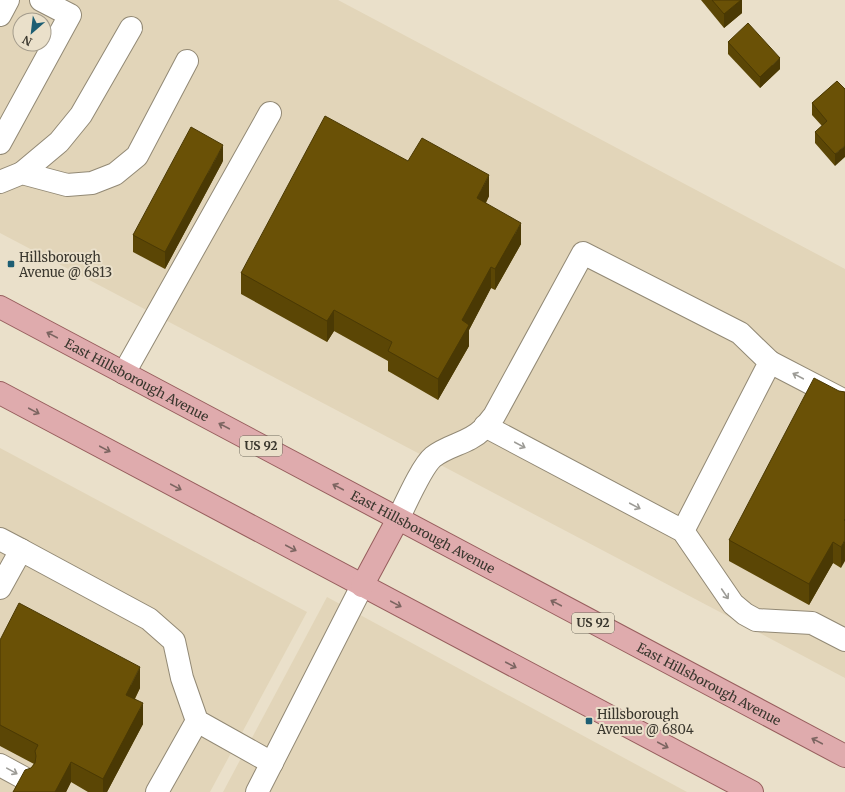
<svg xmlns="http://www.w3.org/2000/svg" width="845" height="792" viewBox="0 0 845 792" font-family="Merriweather,serif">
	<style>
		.built { fill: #e2d5b9; fill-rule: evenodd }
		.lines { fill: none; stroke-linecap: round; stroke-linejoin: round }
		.minor-casing { stroke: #928975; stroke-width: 24 }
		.major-casing { stroke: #975e5d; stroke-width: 24 }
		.minor { stroke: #fff; stroke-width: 22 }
		.major { stroke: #dfabad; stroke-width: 22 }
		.wall { fill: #5b4605 }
		.shaded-wall { fill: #4a3904 }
		.building { fill: #6a5106; stroke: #4a3904 }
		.oneway { stroke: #7c6561 }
		.oneway2 { stroke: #9c9b96 }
		.poi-dot { fill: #1d5e73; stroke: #eae0ca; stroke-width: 1.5 }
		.labels { text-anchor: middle; stroke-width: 4; stroke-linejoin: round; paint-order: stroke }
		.shield { fill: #eae0ca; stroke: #6f6a5d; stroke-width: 1 }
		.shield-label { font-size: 12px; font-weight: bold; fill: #3a372e }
		.poi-label { font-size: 13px; fill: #3a372e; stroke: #eae0ca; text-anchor: start }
		.street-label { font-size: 13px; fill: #3a372e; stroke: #eae0ca }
	</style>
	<rect width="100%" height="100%" fill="#eae0ca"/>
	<!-- built -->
	<g class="built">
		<path d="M0,0H338L845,269V678L0,233ZM20,20H44V44H20Z"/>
		<path d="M0,448L307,612L210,792H0Z"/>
		<path d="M327,597L687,792H223Z"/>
	</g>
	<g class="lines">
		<defs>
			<g id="minor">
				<path d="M0,15L8,0"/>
				<path d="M0,143L70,15L41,0"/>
				<path d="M22,173L59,142L81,115L131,28"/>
				<path d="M0,182L22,173L67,185L92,183L115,174L137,156L187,61"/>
				<path d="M770,362L845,401"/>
				<path d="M124,373L270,113"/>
				<path d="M485,426L683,531L733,604L745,614L756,620L812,623L845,640"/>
				<path d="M398,519C405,505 422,466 433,457C448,445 469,443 482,430C487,426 490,420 494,416L583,253L740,333L770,362L683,531"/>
				<path d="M0,539L21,550"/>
				<path d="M0,588L21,550L149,619L174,641L182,678L197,721L272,763"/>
				<path d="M0,765L24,778"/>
				<path d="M157,792L197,721"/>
				<path d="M257,792L362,586"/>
			</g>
			<g id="major">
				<path id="s1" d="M0,307L845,756"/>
				<path d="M0,393L752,792"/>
				<path d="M362,586L398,519"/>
			</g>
		</defs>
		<!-- minor casing -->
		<use href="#minor" class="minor-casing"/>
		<!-- major casing -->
		<use href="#major" class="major-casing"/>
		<!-- minor -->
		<use href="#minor" class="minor"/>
		<!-- major -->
		<use href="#major" class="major"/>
	</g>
	<!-- wall -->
	<g class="wall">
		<path d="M701,0H742V13L724,28Z"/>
		<path d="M728,42L780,69L760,88L728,54Z"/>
		<path d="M837,81L835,166L815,143V132L822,126L812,115V103Z"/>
		<path d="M223,161L165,269L133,252V235Z"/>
		<path d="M408,161L489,196L486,203L521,244L495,290L491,288L469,330V346L438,400L388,371V361L334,331L327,342L241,294V273Z"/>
		<path d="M839,391L845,392L841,568L833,563L809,605L729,561V540Z"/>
		<path d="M0,640L140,688L135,699L143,724L107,792H88L71,782L66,792H13L34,764L0,746Z"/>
	</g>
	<!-- shaded-wall -->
	<g class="shaded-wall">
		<path d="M741,0H742V13L724,28V14Z"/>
		<path d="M780,58V69L760,88V77Z"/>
		<path d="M223,145V161L165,269V252Z"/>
		<path d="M845,146V157L835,166V154Z"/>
		<path d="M489,175V196L477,219V198Z"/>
		<path d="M521,223V244L495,290V269Z"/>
		<path d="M491,267V288L469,330V346L438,400V379L462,320Z"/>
		<path d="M334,310V331L327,342V321Z"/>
		<path d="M845,540V561L841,568V547Z"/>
		<path d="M833,542V563L809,605V584Z"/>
		<path d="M140,667V688L126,715V695Z"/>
		<path d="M143,703V724L107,792H103V779Z"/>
		<path d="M71,762V782L66,792H55Z"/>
	</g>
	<!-- building -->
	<g class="building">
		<path d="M712,0H741L724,14Z"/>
		<path d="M748,23L780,58L760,77L728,42Z"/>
		<path d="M837,81L845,89V146L835,154L815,132L827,121L812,103Z"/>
		<path d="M325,116L408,161L422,138L489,175L477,198L521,223L495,269L491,267L462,320L469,325L438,379L388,351L392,342L334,310L327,321L241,273Z"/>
		<path d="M191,127L223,145L165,252L133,235Z"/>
		<path d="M814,378L839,391L845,392V519L844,520L845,521V540L841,547L833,542L809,584L729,540Z"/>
		<path d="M19,603L140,667L126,695L143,703L103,779L71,762L55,792H13L25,770L31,768L35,763L36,756L35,751L38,745L0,725V640Z"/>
	</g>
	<!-- one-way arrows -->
	<defs><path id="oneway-shaft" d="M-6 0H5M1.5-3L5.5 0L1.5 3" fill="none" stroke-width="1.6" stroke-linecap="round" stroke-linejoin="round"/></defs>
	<g class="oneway">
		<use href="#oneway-shaft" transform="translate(52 335) rotate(-152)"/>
		<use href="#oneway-shaft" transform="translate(34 411) rotate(28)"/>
		<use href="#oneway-shaft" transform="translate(224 426) rotate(-152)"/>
		<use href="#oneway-shaft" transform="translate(105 449) rotate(28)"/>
		<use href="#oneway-shaft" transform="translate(176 487) rotate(28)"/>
		<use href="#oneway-shaft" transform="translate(338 487) rotate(-152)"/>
		<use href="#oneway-shaft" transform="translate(291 548) rotate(28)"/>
		<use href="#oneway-shaft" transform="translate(556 603) rotate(-152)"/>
		<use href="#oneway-shaft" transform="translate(396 604) rotate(28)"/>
		<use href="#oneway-shaft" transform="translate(511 665) rotate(28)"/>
		<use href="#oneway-shaft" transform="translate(817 741) rotate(-152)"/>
		<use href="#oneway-shaft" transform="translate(663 745) rotate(28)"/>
	</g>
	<g class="oneway2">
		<use href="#oneway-shaft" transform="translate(798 376) rotate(-152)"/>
		<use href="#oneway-shaft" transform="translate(520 445) rotate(28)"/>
		<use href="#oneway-shaft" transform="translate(635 506) rotate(28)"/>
		<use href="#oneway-shaft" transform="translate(725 594) rotate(56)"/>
		<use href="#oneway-shaft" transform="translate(12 771) rotate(29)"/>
	</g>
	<!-- markers -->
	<g class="poi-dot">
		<rect x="7" y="260" width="8" height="8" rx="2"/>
		<rect x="585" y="717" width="8" height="8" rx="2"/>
	</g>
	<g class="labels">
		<!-- shield labels -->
		<g class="shield">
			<rect x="240" y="436" width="42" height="20" rx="3"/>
			<rect x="572" y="613" width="42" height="20" rx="3"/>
		</g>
		<g class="shield-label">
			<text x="261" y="450">US 92</text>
			<text x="593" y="627">US 92</text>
		</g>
		<!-- poi labels -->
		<g class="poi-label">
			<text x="19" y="262">Hillsborough<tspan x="19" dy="15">Avenue @ 6813</tspan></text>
			<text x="597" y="719">Hillsborough<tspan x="597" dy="15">Avenue @ 6804</tspan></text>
		</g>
		<!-- street labels -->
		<g class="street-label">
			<text dy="5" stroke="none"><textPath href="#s1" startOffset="155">East Hillsborough Avenue</textPath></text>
			<text dy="5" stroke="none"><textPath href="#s1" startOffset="479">East Hillsborough Avenue</textPath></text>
			<text dy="5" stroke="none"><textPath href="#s1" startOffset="803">East Hillsborough Avenue</textPath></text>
		</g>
	</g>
	<!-- north arrow -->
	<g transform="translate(32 32) rotate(208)"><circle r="19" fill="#eae0ca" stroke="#a49c8c"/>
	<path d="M0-3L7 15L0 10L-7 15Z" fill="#1d5e73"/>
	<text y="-6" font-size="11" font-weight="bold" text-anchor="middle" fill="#3a372e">N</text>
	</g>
</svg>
